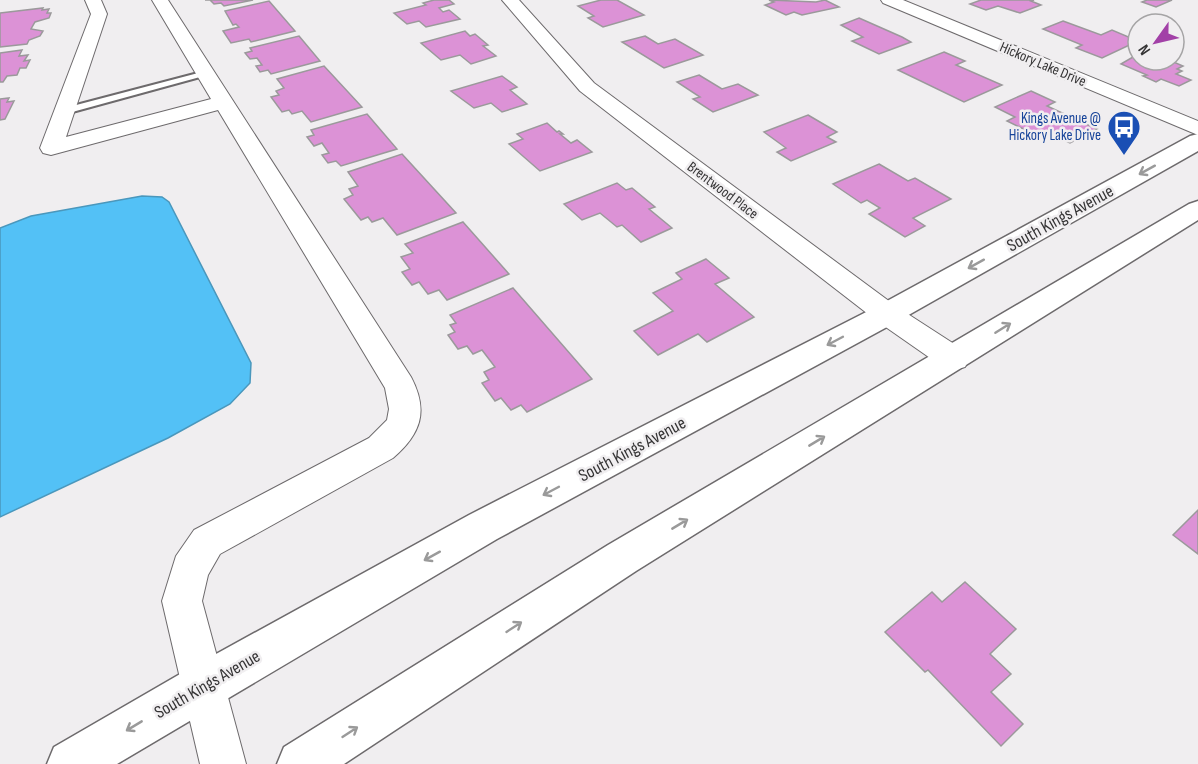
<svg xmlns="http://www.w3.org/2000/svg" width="1198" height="764" viewBox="0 0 1198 764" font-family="'Sofia Sans Condensed',sans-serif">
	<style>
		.water { fill: #53c1f6; stroke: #4a97bc; stroke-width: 1.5 }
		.building { fill: #dc92d6; stroke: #9b999b; stroke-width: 1.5 }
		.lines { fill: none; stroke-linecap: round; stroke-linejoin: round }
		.lane-casing { stroke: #6d6a6c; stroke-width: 4 }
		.street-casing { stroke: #6d6a6c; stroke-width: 2 }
		.secondary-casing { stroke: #6d6a6c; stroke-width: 3 }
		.lane { fill: #fff; fill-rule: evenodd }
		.street { fill: #fff; fill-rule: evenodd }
		.secondary { fill: #fff; fill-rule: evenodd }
		.oneway { stroke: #9a9a9a }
		.labels { text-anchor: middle; stroke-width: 5; stroke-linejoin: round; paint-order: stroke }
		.far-street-label { font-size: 15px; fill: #353435; stroke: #f0eef0 }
		.far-transit-label { font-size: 15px; fill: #164399; stroke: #f0eef0; text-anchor: end }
		.street-label { font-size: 18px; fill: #353435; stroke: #f0eef0 }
	</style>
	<rect width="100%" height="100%" fill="#f0eef0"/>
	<!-- water -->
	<path class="water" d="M142,196L162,197L169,202L251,363L250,383L230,404L168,438L0,517V228L31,216Z"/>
	<!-- building -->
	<g class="building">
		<path d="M205,0H253L224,6L221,3L214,4L210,0Z"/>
		<path d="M434,0H449L454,4L439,8L443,12L449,10L460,19L426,27L419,21L407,24L394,13L426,5L423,3Z"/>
		<path d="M617,0L644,15L603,27L588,18L594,16L578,6L601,0Z"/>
		<path d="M769,0L816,2L825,0L839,7L802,15L794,12L786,15L765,5L774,2Z"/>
		<path d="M981,0H1034L1031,1L1041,5L1020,13L998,6L986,10L970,4Z"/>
		<path d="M1147,0H1146H1172L1156,7L1142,2Z"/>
		<path d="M269,1L295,31L251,42L249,39L231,43L223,31L239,27L236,24L233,25L225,11Z"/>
		<path d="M43,8L42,10L49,9L47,13H51L49,18L35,22L31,29L43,31L40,36L29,40L27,44L0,47V13Z"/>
		<path d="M859,18L902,37L911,42L879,54L852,41L863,37L841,25Z"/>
		<path d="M1063,21L1101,35L1112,30L1138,41L1102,58L1076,48L1082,45L1043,29Z"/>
		<path d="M465,31L470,36L475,34L488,45L483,46L496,56L471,64L460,55L441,60L421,43Z"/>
		<path d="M299,36L320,61L271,74L268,70L260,72L256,66L262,65L257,58L250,59L245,53L252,51L250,48Z"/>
		<path d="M645,36L658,44L675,39L703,55L664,68L622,42Z"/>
		<path d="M22,50L19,56L28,55L24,61L30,60L26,68H20L17,75L7,76L3,82H0V53Z"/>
		<path d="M944,52L965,61L956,65L1002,85L964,102L898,70Z"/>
		<path d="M1138,54V60H1169L1183,66L1177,69L1182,71L1176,74L1191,80L1179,86L1161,79L1156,82L1143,76L1147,75L1121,64Z"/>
		<path d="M324,66L362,107L311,122L302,111L292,114L289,110L282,112L271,97L279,95L276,91L284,88L277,79Z"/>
		<path d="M699,75L722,89L738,84L758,95L713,112L693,99L700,97L677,82Z"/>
		<path d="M502,76L517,87L510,90L527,104L502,112L491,103L474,108L451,91Z"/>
		<path d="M1031,91L1055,102L1047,106L1097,129L1070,143L1044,131L1036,135L1007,121L1015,117L995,107Z"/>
		<path d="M9,98L7,102L14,101L5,119L0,120V99Z"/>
		<path d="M367,114L397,149L341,166L336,161L328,163L322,155L329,153L322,143L314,146L307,137L314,135L311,130Z"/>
		<path d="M808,115L837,132L827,137L836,142L791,161L777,152L786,148L764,132Z"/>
		<path d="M547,123L557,132L559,131L563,134H560L571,143L577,140L592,152L540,171L509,144L523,139L517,134Z"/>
		<path d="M402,154L456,213L397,235L383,218L372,222L368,217L361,220L344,199L353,195L349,189L358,186L348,172Z"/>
		<path d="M879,164L908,181L915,178L951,199L913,218L925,226L905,237L869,214L880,208L867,200L861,203L833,184Z"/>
		<path d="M617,183L626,190L632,188L655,207L649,209L672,228L641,242L622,225L617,227L600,213L582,220L564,204Z"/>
		<path d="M463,222L509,274L447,300L439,290L428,294L419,282L412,285L402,272L410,269L401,257L413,253L405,244Z"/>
		<path d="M706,259L729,278L715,284L754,317L707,342L698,334L658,355L634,331L673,311L653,293L682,279L676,273Z"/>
		<path d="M513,288L592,379L527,412L521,405L511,410L501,398L495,401L482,383L489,380L484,372L495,367L482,350L473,354L467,346L458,349L448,335L455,332L450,325L456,323L450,315Z"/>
		<path d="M1198,510V554L1173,535Z"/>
		<path d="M965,582L1016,629L990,654L1011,674L991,692L1023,724L1001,746L928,670L925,672L885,632L932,592L942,602Z"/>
	</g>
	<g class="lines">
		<defs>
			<path id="lane" d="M202,72L211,74L65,114L60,111L61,109Z"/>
			<g id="street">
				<path d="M85,0H101L107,14L66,137L211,99L152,0H168L411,377C429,411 421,434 393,458L220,554L208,575L202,601L246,764H200L162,601L176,556L194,530L369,438L387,420L389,409L385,388L218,110L51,155L43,153L40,148L91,14Z"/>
				<path d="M502,0H519L594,83L897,307L965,351L969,359L965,367L954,370L943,367L877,321L580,91Z"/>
				<path d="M881,0H903L1198,121V135L883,3Z"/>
			</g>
			<g id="secondary">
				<path d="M1198,134V151L898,321L497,539L117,764H47L54,747L187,670L469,515L876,307L1190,136Z"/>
				<path d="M1198,201V220L636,571L344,764H277L284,747L608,545L1189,204Z"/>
			</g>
		</defs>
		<!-- lane casing -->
		<use href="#lane" class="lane-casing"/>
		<!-- street casing -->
		<use href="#street" class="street-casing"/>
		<!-- secondary casing -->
		<use href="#secondary" class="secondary-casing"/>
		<!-- lane -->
		<use href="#lane" class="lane"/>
		<!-- street -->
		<use href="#street" class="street"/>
		<!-- secondary -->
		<use href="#secondary" class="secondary"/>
	</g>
	<!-- one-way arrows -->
	<defs><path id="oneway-shaft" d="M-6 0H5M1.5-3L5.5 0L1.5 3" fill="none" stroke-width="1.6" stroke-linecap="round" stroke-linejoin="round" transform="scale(1.5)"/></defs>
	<g class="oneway">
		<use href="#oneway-shaft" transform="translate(1147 170) rotate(151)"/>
		<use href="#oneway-shaft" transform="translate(976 264) rotate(151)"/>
		<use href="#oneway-shaft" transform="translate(1003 328) rotate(-32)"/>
		<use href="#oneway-shaft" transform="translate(835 341) rotate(152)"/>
		<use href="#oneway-shaft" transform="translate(817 441) rotate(-31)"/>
		<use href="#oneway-shaft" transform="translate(551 491) rotate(152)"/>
		<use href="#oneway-shaft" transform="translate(680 524) rotate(-31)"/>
		<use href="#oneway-shaft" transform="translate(432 556) rotate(151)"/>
		<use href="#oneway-shaft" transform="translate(514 627) rotate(-33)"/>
		<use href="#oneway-shaft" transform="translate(134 726) rotate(149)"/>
		<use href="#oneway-shaft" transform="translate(350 732) rotate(-33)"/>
	</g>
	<!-- icons -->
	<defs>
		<symbol id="bus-pin" viewBox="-11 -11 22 30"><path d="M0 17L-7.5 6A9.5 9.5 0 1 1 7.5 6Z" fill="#1a4fb4" stroke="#f0eef0"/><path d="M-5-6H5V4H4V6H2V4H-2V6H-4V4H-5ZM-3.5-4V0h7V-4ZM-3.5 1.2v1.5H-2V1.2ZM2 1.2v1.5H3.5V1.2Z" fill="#fff"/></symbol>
	</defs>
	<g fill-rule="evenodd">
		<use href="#bus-pin" x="1105" y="108" width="38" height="52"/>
	</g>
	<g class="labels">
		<!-- far-street labels -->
		<g class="far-street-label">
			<text transform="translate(1043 64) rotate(23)" y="5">Hickory Lake Drive</text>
			<text transform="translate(723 190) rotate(37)" y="5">Brentwood Place</text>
		</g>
		<!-- far-transit labels -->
		<g class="far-transit-label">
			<text x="1101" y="123">Kings Avenue @<tspan x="1101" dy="17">Hickory Lake Drive</tspan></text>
		</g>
		<!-- street labels -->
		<g class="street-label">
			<text transform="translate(1060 218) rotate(-29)" y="6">South Kings Avenue</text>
			<text transform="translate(632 449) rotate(-28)" y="6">South Kings Avenue</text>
			<text transform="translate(207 684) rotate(-30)" y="6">South Kings Avenue</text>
		</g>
	</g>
	<!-- north arrow -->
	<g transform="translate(1156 42) rotate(236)"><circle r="28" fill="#f0eef0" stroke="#a5a4a5" stroke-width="1.5"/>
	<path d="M0-4.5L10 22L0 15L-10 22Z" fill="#a240a7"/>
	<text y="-9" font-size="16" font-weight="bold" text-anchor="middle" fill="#353435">N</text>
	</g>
</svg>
